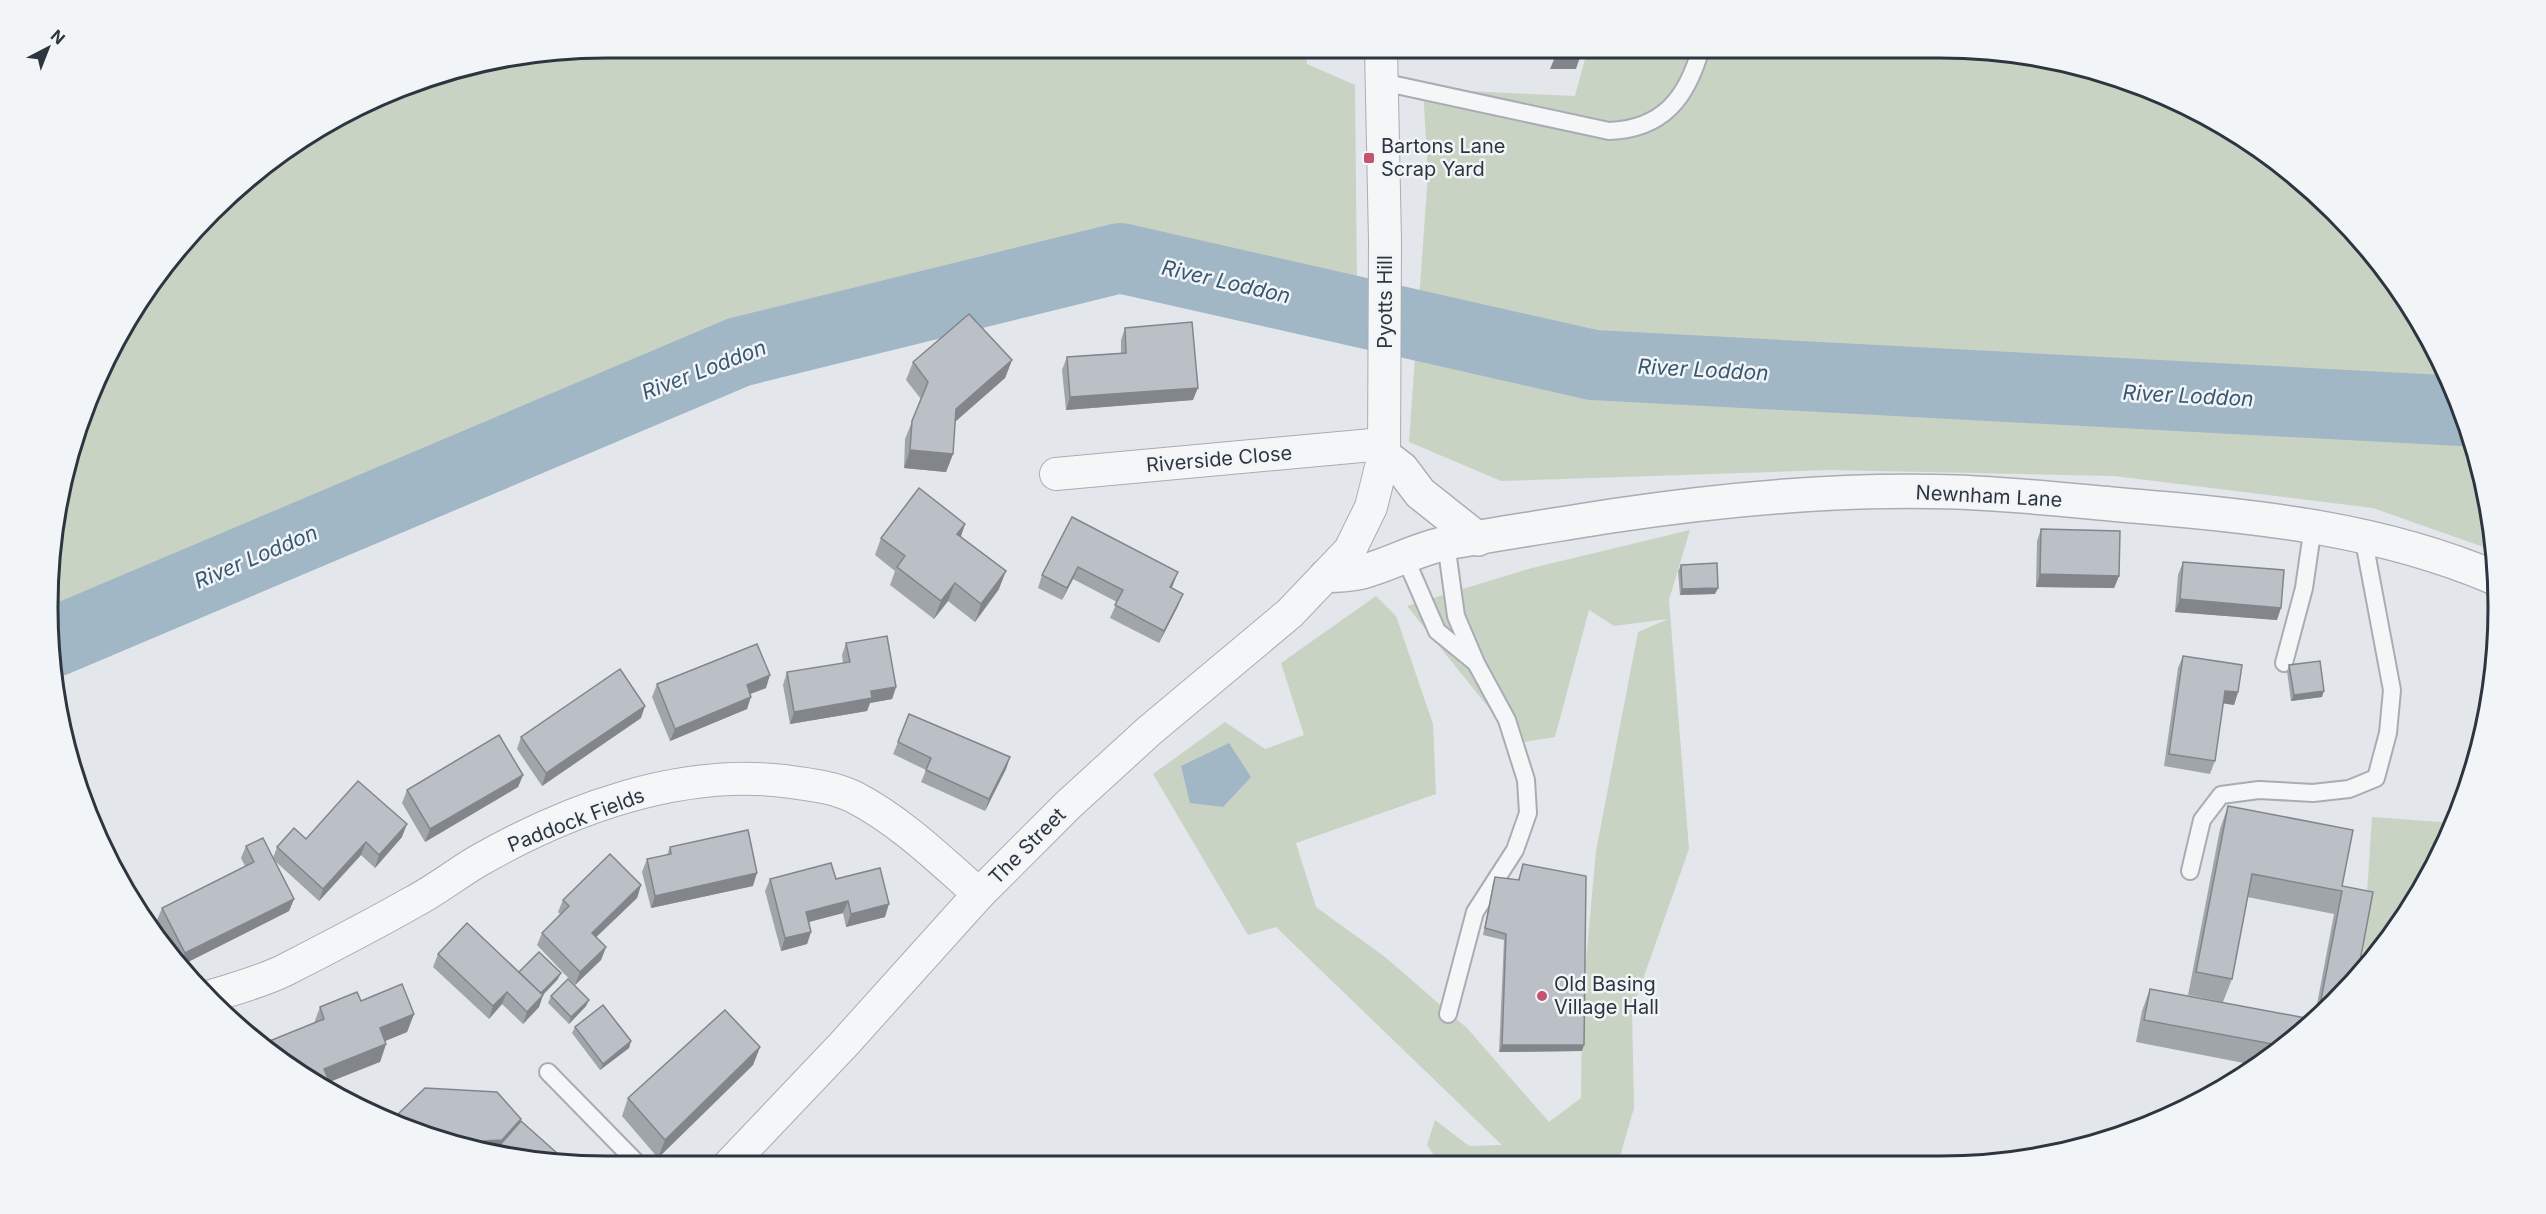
<svg xmlns="http://www.w3.org/2000/svg" width="2546" height="1214" viewBox="0 0 2546 1214" font-family="Inter,sans-serif">
	<style>
		.green { fill: #c9d3c4 }
		.water { fill: #a1b7c6 }
		.lines { fill: none; stroke-linecap: round; stroke-linejoin: round }
		.river { stroke: #a1b7c6; stroke-width: 70 }
		.service-casing { stroke: #a8adb4; stroke-width: 20 }
		.minor-casing { stroke: #a8adb4; stroke-width: 34 }
		.tertiary-casing { stroke: #a8adb4; stroke-width: 36 }
		.service { stroke: #f5f6f8; stroke-width: 16 }
		.minor { stroke: #f5f6f8; stroke-width: 32 }
		.tertiary { stroke: #f5f6f8; stroke-width: 33 }
		.wall { fill: #a0a5aa }
		.shaded-wall { fill: #82868b }
		.building { fill: #bac0c6; stroke: #82868b; stroke-width: 1.5 }
		.poi-dot { fill: #c3536f; stroke: #f2f5f7; stroke-width: 2 }
		.labels { text-anchor: middle; stroke-width: 5; stroke-linejoin: round; paint-order: stroke }
		.poi-label { font-size: 20px; fill: #2c3540; stroke: #f2f5f7; text-anchor: start }
		.street-label { font-size: 20px; fill: #2c3540; stroke: #f2f5f7 }
		.water-label { font-size: 21px; font-style: italic; fill: #395771; stroke: #f2f5f7 }
		.rim { fill: none; stroke: #2c3540; stroke-width: 3 }
	</style>
	<rect width="100%" height="100%" fill="#e3e6ea"/>
	<!-- green -->
	<g class="green">
		<path d="M607,48H1306L1307,64L1355,85L1357,290L1115,242L727,335L55,604L59,498L91,393L142,297L266,164L427,78Z"/>
		<path d="M1588,48H1939L2048,59L2153,91L2250,142L2335,212L2404,297L2456,393L2487,498L2492,550L2373,508L2114,476L1829,470L1501,481L1409,442L1428,173L1423,89L1575,96Z"/>
		<path d="M1690,530L1669,600L1689,849L1632,1010L1634,1108L1618,1163H1439L1427,1145L1435,1120L1469,1146L1502,1145L1276,927L1248,935L1153,774L1225,722L1265,749L1304,735L1281,663L1376,596L1396,616L1433,724L1436,794L1296,843L1316,907L1385,957L1467,1028L1549,1122L1581,1098L1582,1004L1596,851L1638,632L1668,619L1614,626L1589,610L1555,737L1517,743L1407,606L1532,568Z"/>
		<path d="M2372,817L2454,823L2382,948L2362,968Z"/>
	</g>
	<!-- water -->
	<path class="water" d="M1229,743L1251,777L1223,807L1190,803L1181,766Z"/>
	<g class="lines">
		<!-- river -->
		<path class="river" d="M54,642L739,352L1120,258L1593,365L2461,411"/>
		<defs>
			<g id="service">
				<path d="M1382,82L1609,131C1663,129 1687,98 1701,48"/>
				<path d="M1446,543L1456,616L1476,663L1507,720L1526,780L1528,813L1515,850L1475,912L1448,1014"/>
				<path d="M1404,555L1437,631L1475,662"/>
				<path d="M2284,663L2304,588L2313,526"/>
				<path d="M2190,871L2202,820L2221,795L2259,790L2313,793L2349,789L2376,778L2388,733L2392,690L2363,536"/>
				<path d="M548,1072L640,1166"/>
			</g>
			<g id="minor">
				<path d="M1056,474L1383,444"/>
				<path d="M208,997C233,989 261,982 285,970C328,948 371,926 413,902C436,890 456,874 478,861C569,809 678,769 784,781C807,784 834,787 854,797C902,822 940,860 979,894"/>
				<path d="M728,1166L843,1045L979,894L1068,805L1149,731L1290,613L1350,550L1371,507L1384,455L1385,241L1381,48"/>
			</g>
			<g id="tertiary">
				<path d="M1384,455L1402,469L1420,493L1478,539"/>
				<path d="M1326,576C1338,575 1351,575 1362,572C1391,564 1417,549 1447,543C1501,533 1556,525 1611,516C1724,499 1841,488 1956,492C2015,494 2075,501 2134,506C2256,516 2381,529 2495,578"/>
			</g>
		</defs>
		<!-- service casing -->
		<use href="#service" class="service-casing"/>
		<!-- minor casing -->
		<use href="#minor" class="minor-casing"/>
		<!-- tertiary casing -->
		<use href="#tertiary" class="tertiary-casing"/>
		<!-- service -->
		<use href="#service" class="service"/>
		<!-- minor -->
		<use href="#minor" class="minor"/>
		<!-- tertiary -->
		<use href="#tertiary" class="tertiary"/>
	</g>
	<!-- wall -->
	<g class="wall">
		<path d="M1125,328L1193,400L1066,410L1062,370L1067,357L1121,353V340Z"/>
		<path d="M1012,360L1005,378L955,422L953,454L946,472L904,468L905,439L921,399L906,380L913,362Z"/>
		<path d="M1072,517L1173,585L1171,588L1178,606L1159,643L1110,618L1117,602L1073,579L1062,600L1038,588L1042,575Z"/>
		<path d="M965,524L961,536L999,589L975,622L948,601L934,619L890,585L895,571L875,555L881,538Z"/>
		<path d="M2041,529L2119,576L2114,588L2036,587L2037,541Z"/>
		<path d="M2183,562L2277,620L2175,612L2178,575Z"/>
		<path d="M1681,565L1718,588L1715,594L1680,595L1678,571Z"/>
		<path d="M846,643L896,687L892,699L870,703L867,711L790,724L783,685L787,672L843,663L842,655Z"/>
		<path d="M2183,656L2238,692L2234,705L2223,703L2215,761L2210,774L2164,766L2178,668Z"/>
		<path d="M2289,665L2322,697L2291,701L2287,671Z"/>
		<path d="M657,684L766,688L750,694L747,709L670,741L652,697Z"/>
		<path d="M641,718L542,786L517,749L521,737Z"/>
		<path d="M898,742L1010,757L1006,769L985,811L921,782L926,770L893,754Z"/>
		<path d="M523,775L518,787L425,842L402,803L407,790Z"/>
		<path d="M2228,806L2342,886L2358,972L2315,1015L2334,914L2247,897L2232,979L2223,1002L2188,995L2220,829Z"/>
		<path d="M402,837L375,868L361,855L319,901L275,861L294,899L289,911L184,964L168,941L157,920L162,908L245,866L241,858L246,846L273,858L277,847L306,839Z"/>
		<path d="M670,847L753,886L651,908L642,872L647,859L667,855Z"/>
		<path d="M1523,864L1582,1051L1499,1052L1504,940L1483,935L1493,883L1495,877L1518,880Z"/>
		<path d="M770,879H836L885,917L846,927L843,913L809,922L811,932L807,944L781,951L765,891Z"/>
		<path d="M641,885L637,898L596,937L606,947L601,960L575,985L537,945L542,933L560,914L558,912L563,900Z"/>
		<path d="M438,954L519,972L558,979L543,995L539,1007L523,1024L502,1004L489,1019L433,967Z"/>
		<path d="M2150,989L2311,1019L2279,1051L2254,1065L2136,1042L2142,1011Z"/>
		<path d="M551,996L589,1000L586,1006L569,1024L548,1003Z"/>
		<path d="M361,1001L414,1014L407,1032L385,1041L386,1044L380,1062L296,1072L320,1007Z"/>
		<path d="M575,1027L631,1041L629,1048L600,1070L572,1033Z"/>
		<path d="M760,1047L753,1065L658,1158L622,1116L628,1098Z"/>
		<path d="M396,1116L493,1152L489,1153L394,1124Z"/>
	</g>
	<!-- shaded-wall -->
	<g class="shaded-wall">
		<path d="M1555,57H1580L1576,69H1550Z"/>
		<path d="M1012,360L1005,378L949,427L956,409Z"/>
		<path d="M1198,388L1193,400L1066,410L1070,397Z"/>
		<path d="M910,450L953,454L946,472L904,468Z"/>
		<path d="M965,524L959,542L957,534Z"/>
		<path d="M1078,567L1073,579L1062,600L1067,588Z"/>
		<path d="M1006,571L999,589L975,622L981,604Z"/>
		<path d="M1178,572L1173,585L1165,600L1170,587Z"/>
		<path d="M2040,574L2119,576L2114,588L2036,587Z"/>
		<path d="M955,583L948,601L934,619L941,601Z"/>
		<path d="M1718,588L1715,594L1680,595L1682,589Z"/>
		<path d="M1183,594L1178,606L1159,643L1164,631Z"/>
		<path d="M2180,599L2281,608L2277,620L2175,612Z"/>
		<path d="M770,675L766,688L742,697L747,685Z"/>
		<path d="M896,687L892,699L870,703L867,711L790,724L794,712L871,691Z"/>
		<path d="M2225,691L2238,692L2234,705L2221,703Z"/>
		<path d="M2324,691L2322,697L2291,701L2294,695Z"/>
		<path d="M751,697L747,709L670,741L675,729Z"/>
		<path d="M645,706L641,718L542,786L546,773Z"/>
		<path d="M1010,757L1006,769L985,811L989,799Z"/>
		<path d="M523,775L518,787L425,842L430,829Z"/>
		<path d="M407,824L402,837L375,868L379,855Z"/>
		<path d="M366,842L361,855L319,901L323,889Z"/>
		<path d="M757,873L753,886L651,908L655,896Z"/>
		<path d="M641,885L637,898L587,946L592,933Z"/>
		<path d="M294,899L289,911L184,964L182,961L185,953Z"/>
		<path d="M848,901L843,913L801,924L806,912Z"/>
		<path d="M889,904L885,917L846,927L851,914Z"/>
		<path d="M811,932L807,944L781,951L785,938Z"/>
		<path d="M606,947L601,960L575,985L580,972Z"/>
		<path d="M561,973L558,979L537,1001L539,995Z"/>
		<path d="M507,992L502,1004L489,1019L493,1006Z"/>
		<path d="M543,995L539,1007L523,1024L527,1012Z"/>
		<path d="M589,1000L586,1006L569,1024L571,1017Z"/>
		<path d="M414,1014L407,1032L373,1046L380,1028Z"/>
		<path d="M631,1041L629,1048L600,1070L603,1064Z"/>
		<path d="M386,1044L380,1062L322,1085L324,1069Z"/>
		<path d="M1502,1045H1584L1582,1051L1499,1052Z"/>
		<path d="M760,1047L753,1065L658,1158L665,1140Z"/>
		<path d="M521,1119L517,1131L498,1152L489,1153L461,1144L462,1142Z"/>
	</g>
	<!-- building -->
	<g class="building">
		<path d="M1558,48H1584L1580,57H1555Z"/>
		<path d="M969,314L1012,360L956,409L953,454L910,450L912,421L928,382L913,362Z"/>
		<path d="M1192,322L1198,388L1070,397L1067,357L1126,353L1125,328Z"/>
		<path d="M919,488L965,524L957,534L1006,571L981,604L955,583L941,601L897,567L905,556L881,538Z"/>
		<path d="M1072,517L1178,572L1170,587L1183,594L1164,631L1115,605L1123,590L1078,567L1067,588L1042,575Z"/>
		<path d="M2041,529L2120,531L2119,576L2040,574Z"/>
		<path d="M2183,562L2284,570L2281,608L2180,599Z"/>
		<path d="M1717,563L1718,588L1682,589L1681,565Z"/>
		<path d="M887,636L896,687L871,691L872,698L794,712L787,672L850,662L846,643Z"/>
		<path d="M757,644L770,675L747,685L751,697L675,729L657,684Z"/>
		<path d="M2183,656L2242,665L2238,692L2225,691L2215,761L2169,754Z"/>
		<path d="M2320,661L2324,691L2294,695L2289,665Z"/>
		<path d="M620,669L645,706L546,773L521,737Z"/>
		<path d="M909,714L1010,757L989,799L926,770L931,758L898,742Z"/>
		<path d="M499,735L523,775L430,829L407,790Z"/>
		<path d="M358,781L407,824L379,855L366,842L323,889L277,847L294,828L306,839Z"/>
		<path d="M2228,806L2353,830L2342,886L2373,892L2358,972L2319,1010L2342,891L2252,874L2232,979L2196,972Z"/>
		<path d="M748,830L757,873L655,896L647,859L671,854L670,847Z"/>
		<path d="M263,838L294,899L185,953L162,908L254,862L246,846Z"/>
		<path d="M610,854L641,885L592,933L606,947L580,972L542,933L569,906L563,900Z"/>
		<path d="M831,863L836,879L880,868L889,904L851,914L848,901L806,912L811,932L785,938L770,879Z"/>
		<path d="M1523,864L1586,876L1584,1045H1502L1506,934L1485,928L1495,877L1519,880Z"/>
		<path d="M467,923L543,995L527,1012L507,992L493,1006L438,954Z"/>
		<path d="M539,952L561,973L541,993L519,972Z"/>
		<path d="M568,979L589,1000L571,1017L551,996Z"/>
		<path d="M402,984L414,1014L380,1028L386,1044L324,1069L333,1091L296,1072L262,1044L324,1019L320,1007L357,992L361,1001Z"/>
		<path d="M2150,989L2311,1019L2283,1046L2144,1020Z"/>
		<path d="M603,1005L631,1041L603,1064L575,1027Z"/>
		<path d="M725,1010L760,1047L665,1140L628,1098Z"/>
		<path d="M425,1088L497,1092L521,1119L502,1140L462,1142L461,1144L407,1128L396,1116Z"/>
		<path d="M521,1121L567,1162L498,1155L492,1154Z"/>
	</g>
	<!-- markers -->
	<g class="poi-dot">
		<rect x="1363" y="152" width="12" height="12" rx="3"/>
		<circle cx="1542" cy="996" r="6"/>
	</g>
	<g class="labels">
		<!-- poi labels -->
		<g class="poi-label">
			<text x="1381" y="153">Bartons Lane<tspan x="1381" dy="23">Scrap Yard</tspan></text>
			<text x="1554" y="991">Old Basing<tspan x="1554" dy="23">Village Hall</tspan></text>
		</g>
		<!-- street labels -->
		<g class="street-label">
			<text transform="translate(1385 302) rotate(-90)" y="7">Pyotts Hill</text>
			<text transform="translate(1219 459) rotate(-5)" y="7">Riverside Close</text>
			<text transform="translate(1989 496) rotate(3)" y="7">Newnham Lane</text>
			<text transform="translate(576 820) rotate(-21)" y="7">Paddock Fields</text>
			<text transform="translate(1027 846) rotate(-45)" y="7">The Street</text>
		</g>
		<!-- water labels -->
		<g class="water-label">
			<text transform="translate(1226 282) rotate(13)" y="7">River Loddon</text>
			<text transform="translate(704 370) rotate(-21)" y="7">River Loddon</text>
			<text transform="translate(1703 370) rotate(3)" y="7">River Loddon</text>
			<text transform="translate(2188 396) rotate(3)" y="7">River Loddon</text>
			<text transform="translate(256 557) rotate(-23)" y="7">River Loddon</text>
		</g>
	</g>
	<!-- crop -->
	<path d="M0 0H2546V1214H0ZM606 58H1940A548 548 0 0 1 2488 606V608A548 548 0 0 1 1940 1156H606A548 548 0 0 1 58 608V606A548 548 0 0 1 606 58Z" fill="#f2f5f7" fill-rule="evenodd"/>
	<path class="rim" d="M606 58H1940A548 548 0 0 1 2488 606V608A548 548 0 0 1 1940 1156H606A548 548 0 0 1 58 608V606A548 548 0 0 1 606 58Z"/>
	<!-- north arrow -->
	<g transform="translate(48 48) rotate(42)" stroke="#f2f5f7" stroke-width="4.5" paint-order="stroke">
	<path d="M0-4.5L10 22L0 15L-10 22Z" fill="#2c3540"/>
	<text y="-9" font-size="16" font-weight="bold" text-anchor="middle" fill="#2c3540">N</text>
	</g>
</svg>
